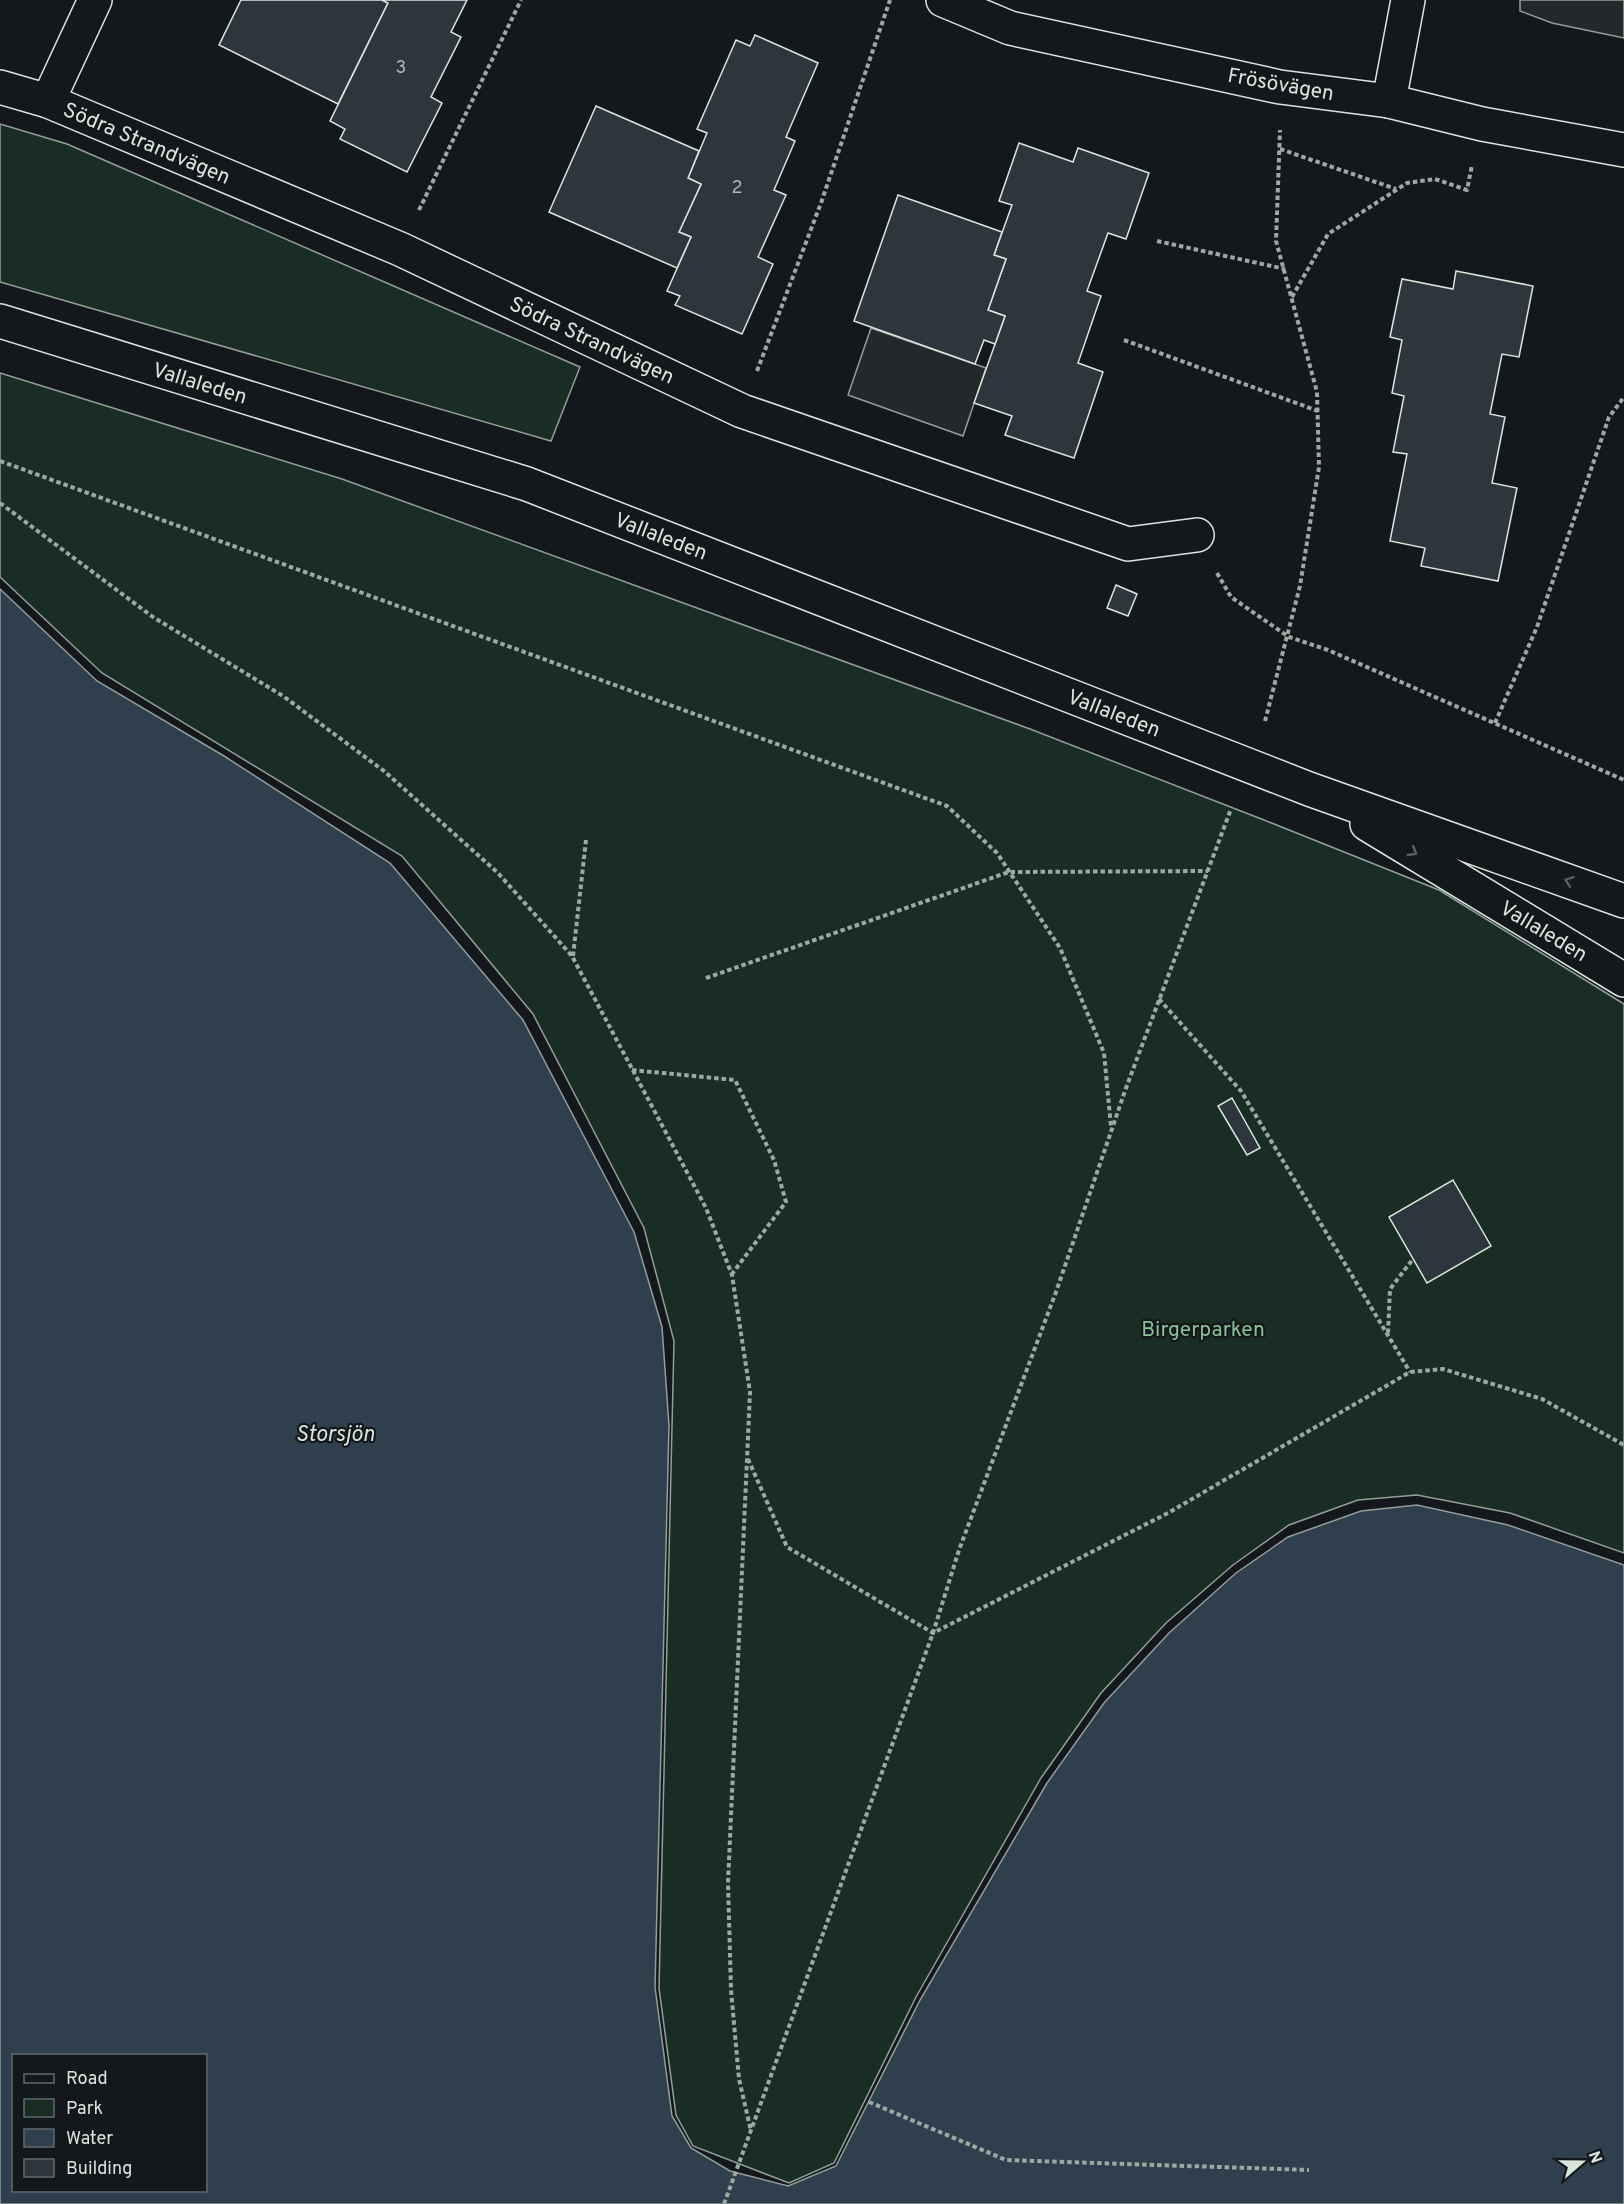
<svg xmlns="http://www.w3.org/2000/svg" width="1624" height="2204" viewBox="0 0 1624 2204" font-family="Overpass,sans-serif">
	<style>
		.green { fill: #1a2d24; stroke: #939e99; stroke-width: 1.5 }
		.parking { fill: #24282b; stroke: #939e99; stroke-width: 1.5 }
		.water { fill: #2f3f4d; stroke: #939e99; stroke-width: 1.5; fill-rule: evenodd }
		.building { fill: #2c363c; stroke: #d8e6dc; stroke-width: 1.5 }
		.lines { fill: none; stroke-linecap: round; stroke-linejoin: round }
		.minor-casing { stroke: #d8e6dc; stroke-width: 36 }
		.tertiary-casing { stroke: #d8e6dc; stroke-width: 36 }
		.secondary-casing { stroke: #d8e6dc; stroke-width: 36 }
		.path { stroke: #9da8a2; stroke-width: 4; stroke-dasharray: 4.5 3; stroke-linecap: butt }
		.minor { stroke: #14181c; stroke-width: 33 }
		.tertiary { stroke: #14181c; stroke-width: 33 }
		.secondary { stroke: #14181c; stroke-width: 33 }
		.oneway { stroke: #59605f }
		.labels { text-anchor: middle; stroke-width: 4.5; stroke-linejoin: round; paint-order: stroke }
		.number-label { font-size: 18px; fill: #adbab4 }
		.street-label { font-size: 21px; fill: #d8e6dc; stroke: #14181c }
		.park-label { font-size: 21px; fill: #8ac095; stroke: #14181c }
		.water-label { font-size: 22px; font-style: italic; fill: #d8e6dc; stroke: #14181c }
	</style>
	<rect width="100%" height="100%" fill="#14181c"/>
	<!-- green -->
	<g class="green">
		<path d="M0,124L67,144L580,367L551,441L0,282Z"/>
		<path d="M0,373L342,479L1030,729L1264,820L1439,890L1624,1004V1553L1510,1513L1417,1495L1358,1500L1289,1525L1233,1565L1166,1623L1101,1693L1041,1778L916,1997L834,2163L789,2183L693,2146L676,2115L659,1988L674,1341L644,1228L533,1014L402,856L102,673L0,577Z"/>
	</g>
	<!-- parking -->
	<g class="parking">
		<path d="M1520,0H1624V38L1552,23L1520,11Z"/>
		<path d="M871,328L986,368L963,436L848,395Z"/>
	</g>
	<!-- water -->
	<path class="water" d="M0,589L97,681L224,756L390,863L523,1020L634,1232L662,1327L669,1425L655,1987L672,2116L691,2148L730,2171L788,2186L836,2166L920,2000L1047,1783L1104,1703L1169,1633L1236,1573L1288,1537L1361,1511L1417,1505L1508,1525L1624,1565V2204H0ZM14,2056H206V2190H14Z"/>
	<!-- building -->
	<g class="building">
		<path d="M241,0H382L388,3L338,104L219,45Z"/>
		<path d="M382,0H467L451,32L461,37L431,97L442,103L407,172L340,139L345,129L330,121L388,3Z"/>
		<path d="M755,35L818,63L786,137L795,141L774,190L786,195L758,257L773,264L742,334L675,305L680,296L667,291L691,237L679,232L701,184L688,178L707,133L697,129L736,40L750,46Z"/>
		<path d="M596,106L699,151L688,178L701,184L679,232L691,237L677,268L549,212Z"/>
		<path d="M1019,143L1073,162L1078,148L1149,173L1126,239L1108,233L1087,291L1101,296L1078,363L1103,372L1074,458L1005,435L1012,416L974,403L1005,316L988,310L1006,259L994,255L1012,205L999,201Z"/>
		<path d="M898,195L1002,232L994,255L1006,259L988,310L1005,316L995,344L984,340L975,364L854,321Z"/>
		<path d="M1456,271L1533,286L1519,357L1502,354L1490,414L1505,417L1492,483L1517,488L1498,581L1421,566L1425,548L1390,541L1407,454L1393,452L1404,396L1392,393L1402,340L1390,337L1402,279L1453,289Z"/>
		<path d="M1116,585L1137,594L1128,616L1107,608Z"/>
		<path d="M1232,1098L1260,1148L1247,1155L1218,1106Z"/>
		<path d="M1453,1180L1491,1246L1427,1283L1389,1217Z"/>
	</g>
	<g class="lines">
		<defs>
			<g id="minor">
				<path d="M0,87L48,101L400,249L742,411L1128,544L1197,535"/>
				<path d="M48,101L95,0"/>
				<path d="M1389,101L1408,0"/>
			</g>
			<path id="tertiary" d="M943,0L1010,28L1280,87L1389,101L1482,124L1624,150"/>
			<g id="secondary">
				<path d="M0,321L527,484L1309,789L1624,901"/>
				<path d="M1367,824L1624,980"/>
			</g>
		</defs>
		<!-- minor casing -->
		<use href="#minor" class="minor-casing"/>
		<!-- tertiary casing -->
		<use href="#tertiary" class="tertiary-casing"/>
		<!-- secondary casing -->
		<use href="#secondary" class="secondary-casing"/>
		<!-- path -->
		<g class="path">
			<path d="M1280,149L1396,189"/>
			<path d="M419,210L521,0"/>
			<path d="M1157,241L1285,269"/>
			<path d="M1292,297L1328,234L1407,183L1435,179L1467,190L1472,165"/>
			<path d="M1124,340L1318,411"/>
			<path d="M757,371L821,203L890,0"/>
			<path d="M0,461L947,806L997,853L1060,948L1104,1053L1111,1127"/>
			<path d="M0,503L153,617L283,696L384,771L498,873L572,956L706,1208L732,1275L750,1392L728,1883L731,1990L739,2079L751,2131"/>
			<path d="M1217,573L1231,597L1289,637L1328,650L1624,780"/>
			<path d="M1265,721L1300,586L1319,467L1317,392L1276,241L1280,130"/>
			<path d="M1495,723L1537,627L1609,417L1624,397"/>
			<path d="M573,956L586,840"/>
			<path d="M706,978L1009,872L1208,871"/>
			<path d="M1159,999L1241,1091L1410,1372"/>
			<path d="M632,1070L735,1080L774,1160L786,1202L732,1274"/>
			<path d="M1388,1333L1390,1289L1413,1259"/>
			<path d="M748,1459L787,1547L933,1633L1168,1513L1410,1372L1443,1369L1542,1399L1624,1445"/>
			<path d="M869,2102L1006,2160L1309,2170"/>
			<path d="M724,2204L933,1633L959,1550L1056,1292L1126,1088L1231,809"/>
		</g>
		<!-- minor -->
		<use href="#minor" class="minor"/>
		<!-- tertiary -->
		<use href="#tertiary" class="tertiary"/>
		<!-- secondary -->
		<use href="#secondary" class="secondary"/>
	</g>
	<!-- one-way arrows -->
	<defs><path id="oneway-chevron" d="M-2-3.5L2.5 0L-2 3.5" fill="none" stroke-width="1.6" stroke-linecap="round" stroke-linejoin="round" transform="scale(1.5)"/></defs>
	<g class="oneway">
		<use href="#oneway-chevron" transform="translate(1413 852) rotate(31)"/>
		<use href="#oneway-chevron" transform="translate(1569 881) rotate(-160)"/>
	</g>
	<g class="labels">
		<!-- number labels -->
		<g class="number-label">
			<text x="401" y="73">3</text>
			<text x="737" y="193">2</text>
		</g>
		<!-- street labels -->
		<g class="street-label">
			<text transform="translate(1281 84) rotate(10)" y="7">Frösövägen</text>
			<text transform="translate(147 143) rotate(23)" y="7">Södra Strandvägen</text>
			<text transform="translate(592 340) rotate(25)" y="7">Södra Strandvägen</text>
			<text transform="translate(200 383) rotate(17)" y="7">Vallaleden</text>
			<text transform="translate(661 536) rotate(21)" y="7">Vallaleden</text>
			<text transform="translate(1114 713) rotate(21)" y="7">Vallaleden</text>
			<text transform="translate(1544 931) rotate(31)" y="7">Vallaleden</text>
		</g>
		<!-- park labels -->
		<g class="park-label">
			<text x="1203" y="1336">Birgerparken</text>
		</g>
		<!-- water labels -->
		<g class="water-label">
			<text x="335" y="1441">Storsjön</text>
		</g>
	</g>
	<!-- legend -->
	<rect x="12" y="2054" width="195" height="138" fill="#14181c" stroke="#626a69" stroke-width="1.5"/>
	<rect x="24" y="2074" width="30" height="9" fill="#14181c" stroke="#626a69" stroke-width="1.5"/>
	<text x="66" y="2084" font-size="18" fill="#d8e6dc">Road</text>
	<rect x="24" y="2099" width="30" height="18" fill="#1a2d24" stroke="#626a69" stroke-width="1.5"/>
	<text x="66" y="2114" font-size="18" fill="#d8e6dc">Park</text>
	<rect x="24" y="2129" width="30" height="18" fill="#2f3f4d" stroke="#626a69" stroke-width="1.5"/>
	<text x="66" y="2144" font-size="18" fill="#d8e6dc">Water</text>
	<rect x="24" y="2159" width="30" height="18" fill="#2c363c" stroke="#626a69" stroke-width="1.5"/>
	<text x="66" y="2174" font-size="18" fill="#d8e6dc">Building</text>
	<!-- north arrow -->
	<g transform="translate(1582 2162) rotate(70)" stroke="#14181c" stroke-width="4.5" paint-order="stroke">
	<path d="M0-4.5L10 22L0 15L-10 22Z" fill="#d8e6dc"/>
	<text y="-9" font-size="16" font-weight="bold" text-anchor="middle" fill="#d8e6dc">N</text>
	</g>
</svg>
